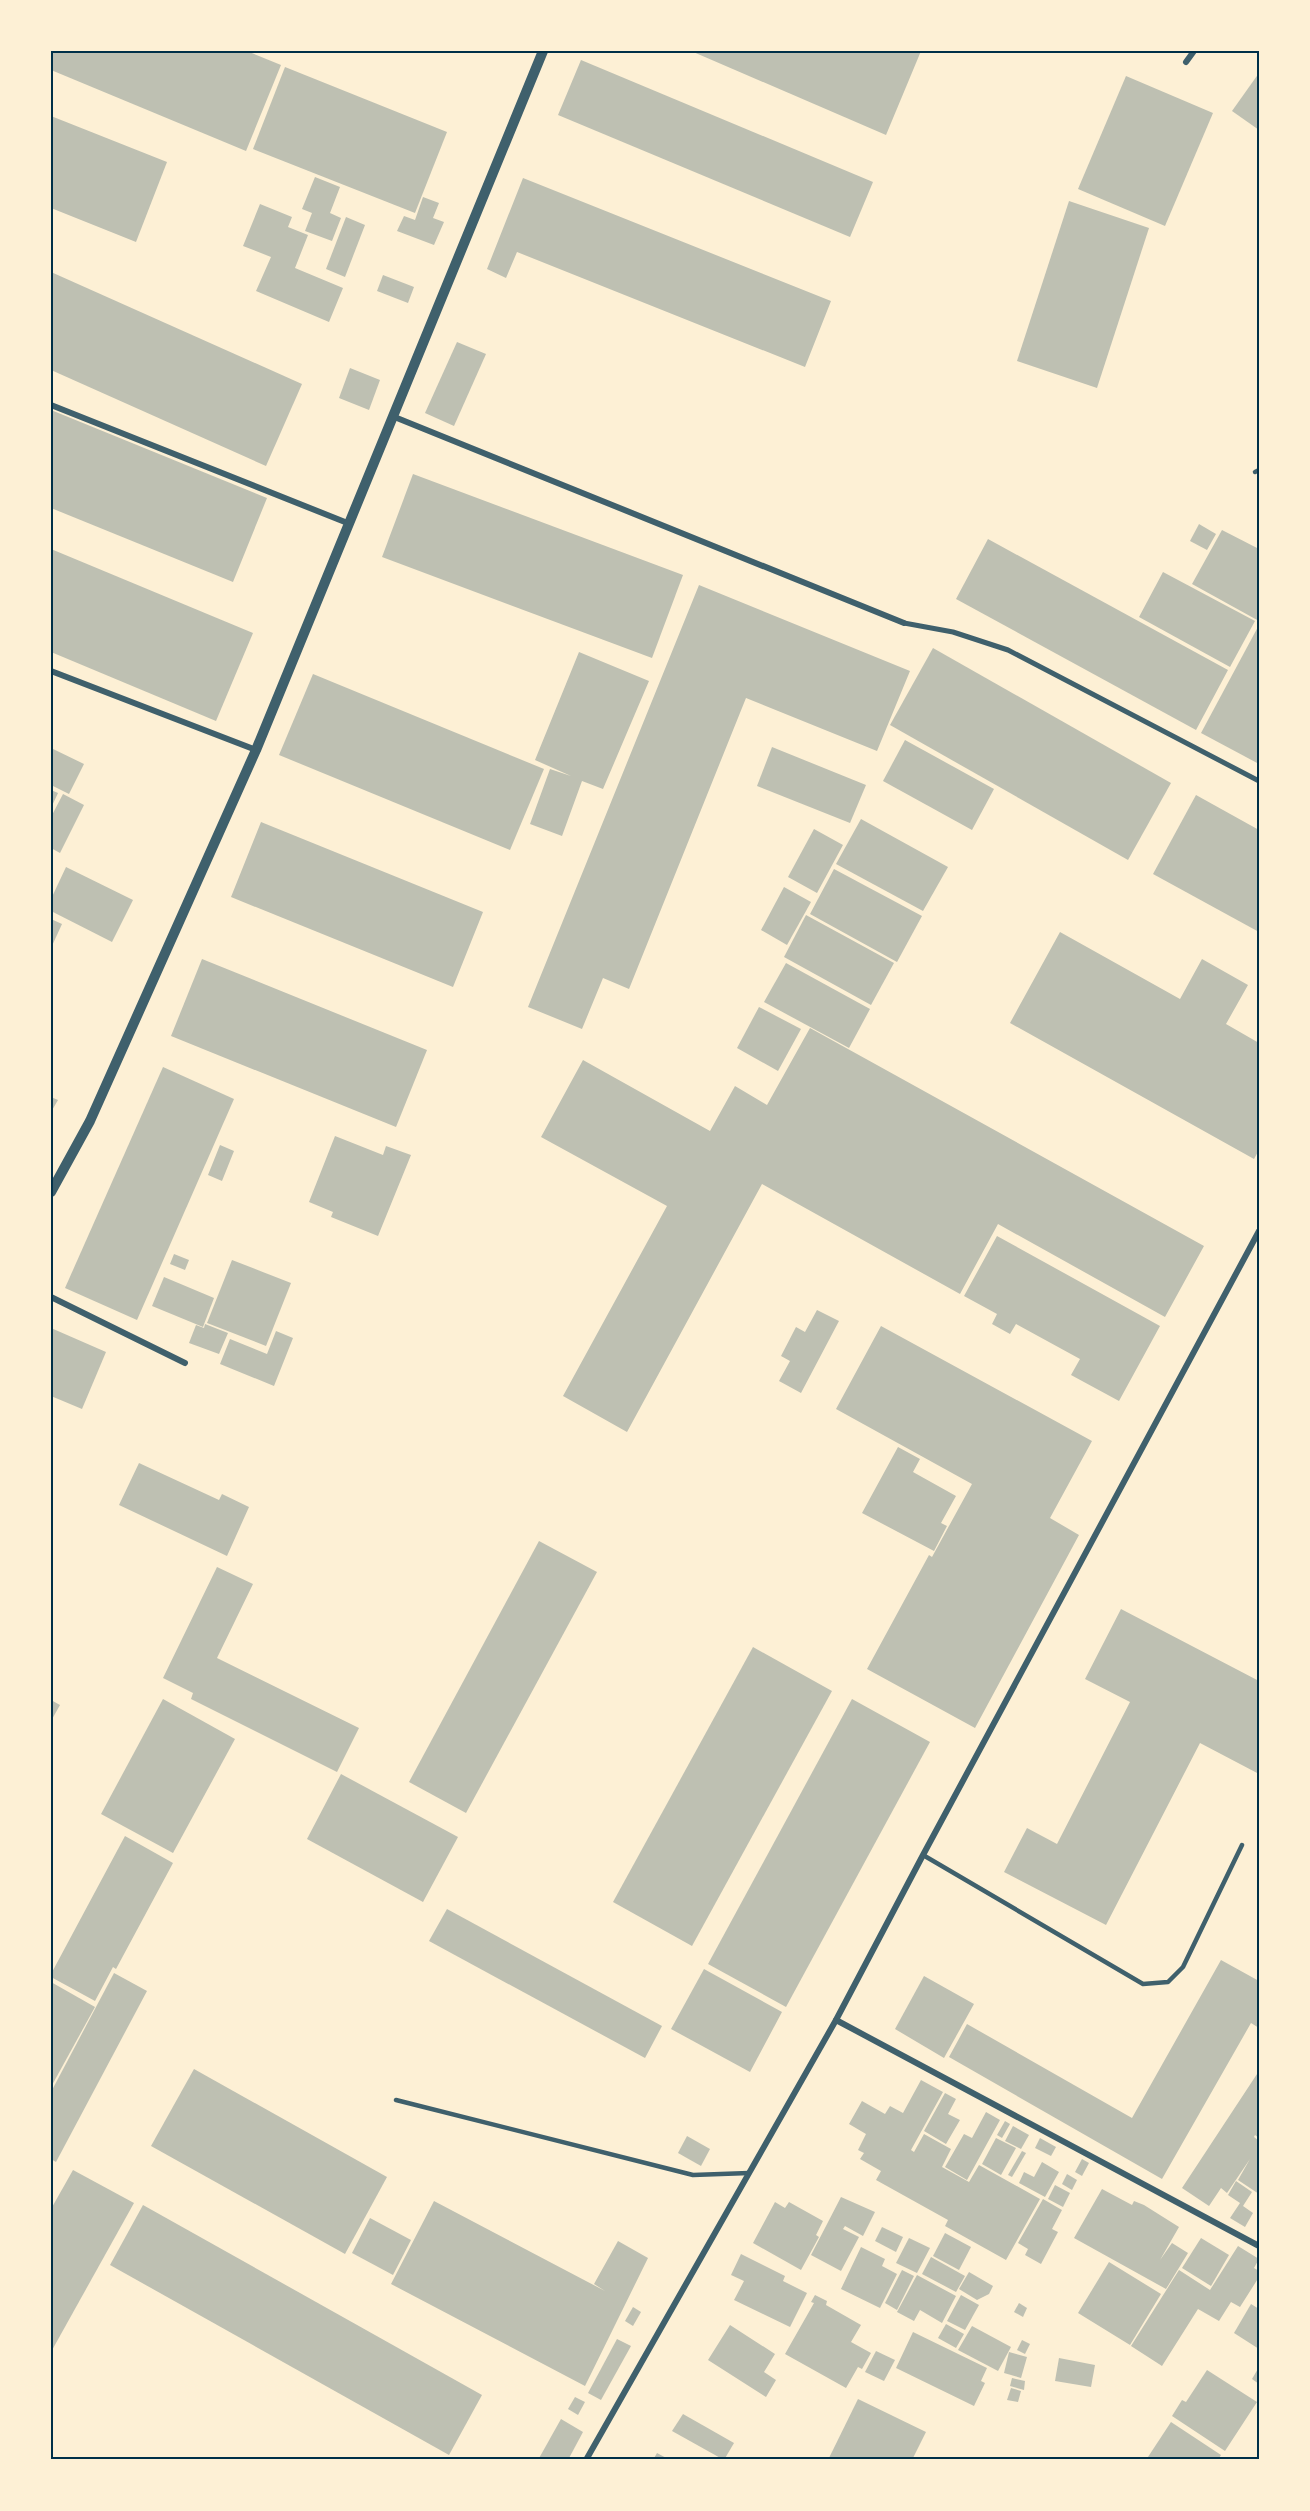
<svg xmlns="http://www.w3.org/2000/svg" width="1310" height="2511" viewBox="0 0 1310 2511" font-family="'Work Sans',sans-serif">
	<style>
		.building { fill: #bec0b2 }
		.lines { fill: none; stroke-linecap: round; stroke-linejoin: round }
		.service { stroke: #3f606c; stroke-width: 4.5 }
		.pedestrian { stroke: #3f606c; stroke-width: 5 }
		.minor { stroke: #3f606c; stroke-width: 6 }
		.tertiary { stroke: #3f606c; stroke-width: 10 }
		.neatline { fill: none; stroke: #003049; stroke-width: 2 }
	</style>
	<rect width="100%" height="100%" fill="#fdf0d5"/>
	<!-- building -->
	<g class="building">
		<path d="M51,51H247L281,65L246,151L51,70Z"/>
		<path d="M691,51H921L886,135Z"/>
		<path d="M581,60L873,182L850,237L558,115Z"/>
		<path d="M285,67L447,132L415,213L253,149Z"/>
		<path d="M1259,73V130L1232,111Z"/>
		<path d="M1126,76L1213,113L1165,226L1078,189Z"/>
		<path d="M51,116L167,162L136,242L51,208Z"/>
		<path d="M315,177L340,187L330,213L341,218L332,241L305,231L312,213L302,209Z"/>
		<path d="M523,178L831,301L805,367L517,252L506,278L487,269Z"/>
		<path d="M423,197L439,203L433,218L444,222L434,245L397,231L404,216L415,220Z"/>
		<path d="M1069,201L1149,228L1097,388L1017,361Z"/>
		<path d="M260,204L292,217L288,227L308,235L295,268L343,288L329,322L256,291L271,257L243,246Z"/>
		<path d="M346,217L365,225L345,277L326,269Z"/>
		<path d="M51,272L302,384L266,466L51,370Z"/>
		<path d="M383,275L414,287L408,303L377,291Z"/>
		<path d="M457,342L486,354L454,426L425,413Z"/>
		<path d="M350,368L380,380L369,410L339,398Z"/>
		<path d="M51,410L267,498L233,582L51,508Z"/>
		<path d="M413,474L683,575L652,658L382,557Z"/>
		<path d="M1199,524L1216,534L1207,550L1190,541Z"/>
		<path d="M1222,530L1259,549V621L1192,584Z"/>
		<path d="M988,539L1228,670L1196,730L956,599Z"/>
		<path d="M51,549L253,633L216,721L51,652Z"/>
		<path d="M1163,572L1255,621L1230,667L1139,617Z"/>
		<path d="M699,585L910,671L877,751L746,698L629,989L603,978L582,1029L528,1007Z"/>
		<path d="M1259,625V764L1201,733Z"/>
		<path d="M933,648L1171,783L1128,860L890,725Z"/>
		<path d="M579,652L649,681L603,789L582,781L562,836L530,824L550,769L571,776L535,760Z"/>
		<path d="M313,674L544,769L510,850L279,755Z"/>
		<path d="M905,740L994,789L972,830L883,781Z"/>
		<path d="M772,747L866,785L850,823L757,786Z"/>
		<path d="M51,748L84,764L69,794L51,785Z"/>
		<path d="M51,790L58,793L51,808Z"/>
		<path d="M63,794L84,805L60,853L51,848V817Z"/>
		<path d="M1196,795L1259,830V932L1153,874Z"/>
		<path d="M861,819L948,867L923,911L836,864Z"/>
		<path d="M261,822L483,912L453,987L231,897Z"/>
		<path d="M814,829L843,845L817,893L788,877Z"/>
		<path d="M66,867L133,900L112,942L51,911V899Z"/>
		<path d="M834,869L922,916L897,962L810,914Z"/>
		<path d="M784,887L811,902L787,945L761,930Z"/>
		<path d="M806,915L894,963L871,1005L784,957Z"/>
		<path d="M51,919L62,924L51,948Z"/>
		<path d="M1060,932L1180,999L1202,959L1248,985L1226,1024L1259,1043V1150L1254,1159L1010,1023Z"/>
		<path d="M202,959L427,1050L396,1127L171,1036Z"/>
		<path d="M786,963L870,1009L849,1048L764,1002Z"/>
		<path d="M759,1007L801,1029L778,1071L737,1048Z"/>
		<path d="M810,1028L1204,1246L1165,1317L998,1224L960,1294L762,1184L627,1432L563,1396L667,1206L541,1137L583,1060L710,1131L735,1086L767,1105Z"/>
		<path d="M163,1067L234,1099L137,1320L65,1288Z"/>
		<path d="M51,1097L58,1100L51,1112Z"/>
		<path d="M335,1136L383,1155L386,1146L411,1155L378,1236L331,1217L333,1212L309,1202Z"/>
		<path d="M220,1145L234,1151L222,1181L208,1175Z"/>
		<path d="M997,1236L1160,1326L1119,1401L1071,1375L1080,1359L1016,1324L1010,1334L992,1324L997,1314L964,1296Z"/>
		<path d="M174,1254L189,1260L185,1270L170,1264Z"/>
		<path d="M232,1260L291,1283L266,1346L207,1323Z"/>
		<path d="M164,1277L214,1298L203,1327L152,1306Z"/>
		<path d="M817,1310L839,1321L801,1393L779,1381L790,1361L781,1356L796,1327L805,1332Z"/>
		<path d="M205,1324L228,1333L219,1354L189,1343L196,1325L204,1328Z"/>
		<path d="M881,1326L1092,1441L1050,1518L1079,1535L975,1728L867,1669L929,1555L932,1557L972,1484L836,1409Z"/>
		<path d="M51,1328L106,1352L82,1409L51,1396Z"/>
		<path d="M276,1331L293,1338L274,1386L220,1364L230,1339L267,1354Z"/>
		<path d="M898,1447L920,1459L913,1472L956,1496L941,1523L947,1526L934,1551L862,1513Z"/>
		<path d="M139,1463L219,1500L222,1494L249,1507L227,1556L119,1505Z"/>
		<path d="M539,1541L597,1572L466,1813L409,1782Z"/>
		<path d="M217,1567L253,1584L217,1658L359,1728L337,1772L191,1699L193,1693L163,1678Z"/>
		<path d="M1121,1609L1259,1681V1774L1200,1743L1106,1925L1004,1872L1027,1828L1057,1844L1130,1702L1085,1679Z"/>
		<path d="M753,1647L832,1691L692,1946L613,1902Z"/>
		<path d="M163,1699L235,1739L173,1853L101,1814Z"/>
		<path d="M852,1699L930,1742L786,2007L708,1964Z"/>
		<path d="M51,1700L60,1705L51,1721Z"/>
		<path d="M341,1774L458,1837L423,1902L307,1839Z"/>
		<path d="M125,1836L173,1863L116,1969L113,1967L95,2001L51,1977V1974Z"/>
		<path d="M447,1909L662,2026L645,2058L429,1941Z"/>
		<path d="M1221,1960L1259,1981V2028L1251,2023L1162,2179L949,2057L967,2024L1132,2118Z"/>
		<path d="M704,1969L782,2012L750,2072L671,2029Z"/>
		<path d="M114,1973L147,1991L56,2162L51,2159V2092Z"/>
		<path d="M924,1976L974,2004L944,2058L895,2029Z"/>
		<path d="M51,1982L95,2007L51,2087Z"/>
		<path d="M194,2069L387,2177L345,2254L151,2146Z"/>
		<path d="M1259,2071V2138L1255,2135L1254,2137L1259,2141V2194L1238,2180L1250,2159L1227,2193L1221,2188L1209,2206L1182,2188Z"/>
		<path d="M921,2080L943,2092L911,2150L914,2152L924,2134L951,2149L942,2167L969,2182L979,2165L1040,2199L1006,2260L945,2226L948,2220L876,2180L881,2171L860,2159L864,2153L858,2150L866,2134L849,2124L862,2101L885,2114L890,2106L903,2113Z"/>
		<path d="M945,2093L956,2099L948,2114L960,2120L946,2144L924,2131Z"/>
		<path d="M986,2112L1000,2120L967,2180L945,2167L964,2134L972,2138Z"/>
		<path d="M1005,2121L1010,2124L1002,2138L997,2135Z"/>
		<path d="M1013,2126L1029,2135L1021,2149L1005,2141Z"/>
		<path d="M687,2136L710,2149L701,2166L678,2153Z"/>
		<path d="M996,2138L1016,2148L1001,2175L982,2164Z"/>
		<path d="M1040,2138L1056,2147L1051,2156L1035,2148Z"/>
		<path d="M1022,2151L1026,2153L1012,2177L1008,2175Z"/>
		<path d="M1082,2159L1089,2163L1082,2176L1075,2172Z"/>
		<path d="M1042,2162L1059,2172L1045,2197L1019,2183L1024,2172L1034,2177Z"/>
		<path d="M73,2170L134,2203L51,2352V2209Z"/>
		<path d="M1067,2174L1077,2180L1072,2190L1062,2184Z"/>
		<path d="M1236,2181L1252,2192L1243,2206L1253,2213L1245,2227L1230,2218L1240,2203L1228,2195Z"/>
		<path d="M1055,2185L1070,2193L1063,2207L1048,2199Z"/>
		<path d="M1102,2189L1132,2205L1134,2201L1144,2205L1179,2227L1160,2260L1172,2243L1188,2253L1166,2289L1074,2238Z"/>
		<path d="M841,2197L875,2212L863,2236L845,2226L843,2229L859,2237L841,2271L811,2255Z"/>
		<path d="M1043,2199L1062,2210L1052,2229L1058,2232L1041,2264L1025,2255L1028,2249L1018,2243Z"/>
		<path d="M434,2201L605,2291L594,2284L618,2241L648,2258L585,2386L391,2284Z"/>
		<path d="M775,2202L785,2208L789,2202L823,2221L816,2235L819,2237L801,2270L753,2243Z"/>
		<path d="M143,2205L482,2395L449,2455L110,2265Z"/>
		<path d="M370,2218L411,2240L393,2275L352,2253Z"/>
		<path d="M882,2227L903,2237L896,2252L875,2241Z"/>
		<path d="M945,2233L971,2247L959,2270L933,2256Z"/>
		<path d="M909,2238L930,2248L917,2273L896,2263Z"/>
		<path d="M1201,2238L1229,2255L1211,2286L1182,2268Z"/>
		<path d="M1238,2246L1259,2259L1254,2268L1259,2271V2277L1240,2307L1231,2302L1219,2321L1198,2309L1162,2366L1131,2346L1179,2270L1210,2290Z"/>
		<path d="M861,2247L885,2259L882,2266L897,2274L880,2308L841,2289Z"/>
		<path d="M741,2254L785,2276L783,2281L807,2293L790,2327L734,2300L744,2281L731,2275Z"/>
		<path d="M931,2257L965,2276L956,2292L922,2274Z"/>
		<path d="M1109,2262L1161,2294L1130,2345L1078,2313Z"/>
		<path d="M902,2270L914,2276L897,2310L885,2303Z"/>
		<path d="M969,2272L993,2286L989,2294L977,2300L959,2289Z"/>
		<path d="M917,2275L956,2296L942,2323L920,2310L914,2321L897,2312Z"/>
		<path d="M815,2295L827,2301L826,2305L861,2325L851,2342L871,2353L862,2369L858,2367L846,2388L785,2354L814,2303L811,2302Z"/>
		<path d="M961,2295L979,2305L965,2330L947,2321Z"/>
		<path d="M1019,2303L1027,2308L1023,2317L1014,2312Z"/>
		<path d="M1251,2304L1259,2309V2349L1234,2333Z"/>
		<path d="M633,2307L641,2312L633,2326L625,2321Z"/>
		<path d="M946,2324L964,2334L956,2348L938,2338Z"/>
		<path d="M730,2325L775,2354L764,2372L776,2380L766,2397L708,2360Z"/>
		<path d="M972,2326L1011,2347L998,2371L958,2350Z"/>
		<path d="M913,2332L987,2368L981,2381L985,2383L974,2406L896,2368Z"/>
		<path d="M617,2339L631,2346L601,2400L588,2393Z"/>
		<path d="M1022,2340L1030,2344L1025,2354L1017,2350Z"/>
		<path d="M876,2351L895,2360L884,2381L865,2372Z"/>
		<path d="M1009,2352L1027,2357L1021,2378L1004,2373Z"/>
		<path d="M1059,2358L1095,2365L1091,2387L1055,2381Z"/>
		<path d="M1259,2367V2384L1252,2379Z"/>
		<path d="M1207,2370L1257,2402L1225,2451L1172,2416L1182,2400L1186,2402Z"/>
		<path d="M1012,2378L1025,2381L1024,2390L1010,2386Z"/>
		<path d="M1011,2388L1021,2391L1018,2402L1007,2400Z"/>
		<path d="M575,2397L585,2402L578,2415L568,2409Z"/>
		<path d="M858,2399L926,2432L912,2460H828Z"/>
		<path d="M683,2414L734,2443L724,2460L672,2431Z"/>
		<path d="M561,2419L583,2432L568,2460H538Z"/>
		<path d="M1171,2422L1221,2455L1218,2460H1146Z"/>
		<path d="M657,2453L670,2460H653Z"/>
	</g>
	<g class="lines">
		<!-- service -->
		<g class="service">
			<path d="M1255,472L1259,470"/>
			<path d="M923,1855L1143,1984L1168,1982L1183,1967L1242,1845"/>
			<path d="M396,2100L693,2175L749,2173"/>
		</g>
		<!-- pedestrian -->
		<path class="pedestrian" d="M904,623L953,632L1008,650L1259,781"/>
		<!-- minor -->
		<g class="minor">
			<path d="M1186,62L1194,51"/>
			<path d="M51,405L350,524"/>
			<path d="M392,416L904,623"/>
			<path d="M51,671L256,750"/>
			<path d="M51,1297L185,1363"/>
			<path d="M836,2020L1259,2246"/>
			<path d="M586,2460L836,2020L923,1855L1259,1231"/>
		</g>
		<!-- tertiary -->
		<path class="tertiary" d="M51,1192L90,1121L256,750L543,51"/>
	</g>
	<!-- border -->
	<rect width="1310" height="2511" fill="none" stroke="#fdf0d5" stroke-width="105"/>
	<rect x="52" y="52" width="1206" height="2406" class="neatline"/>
</svg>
